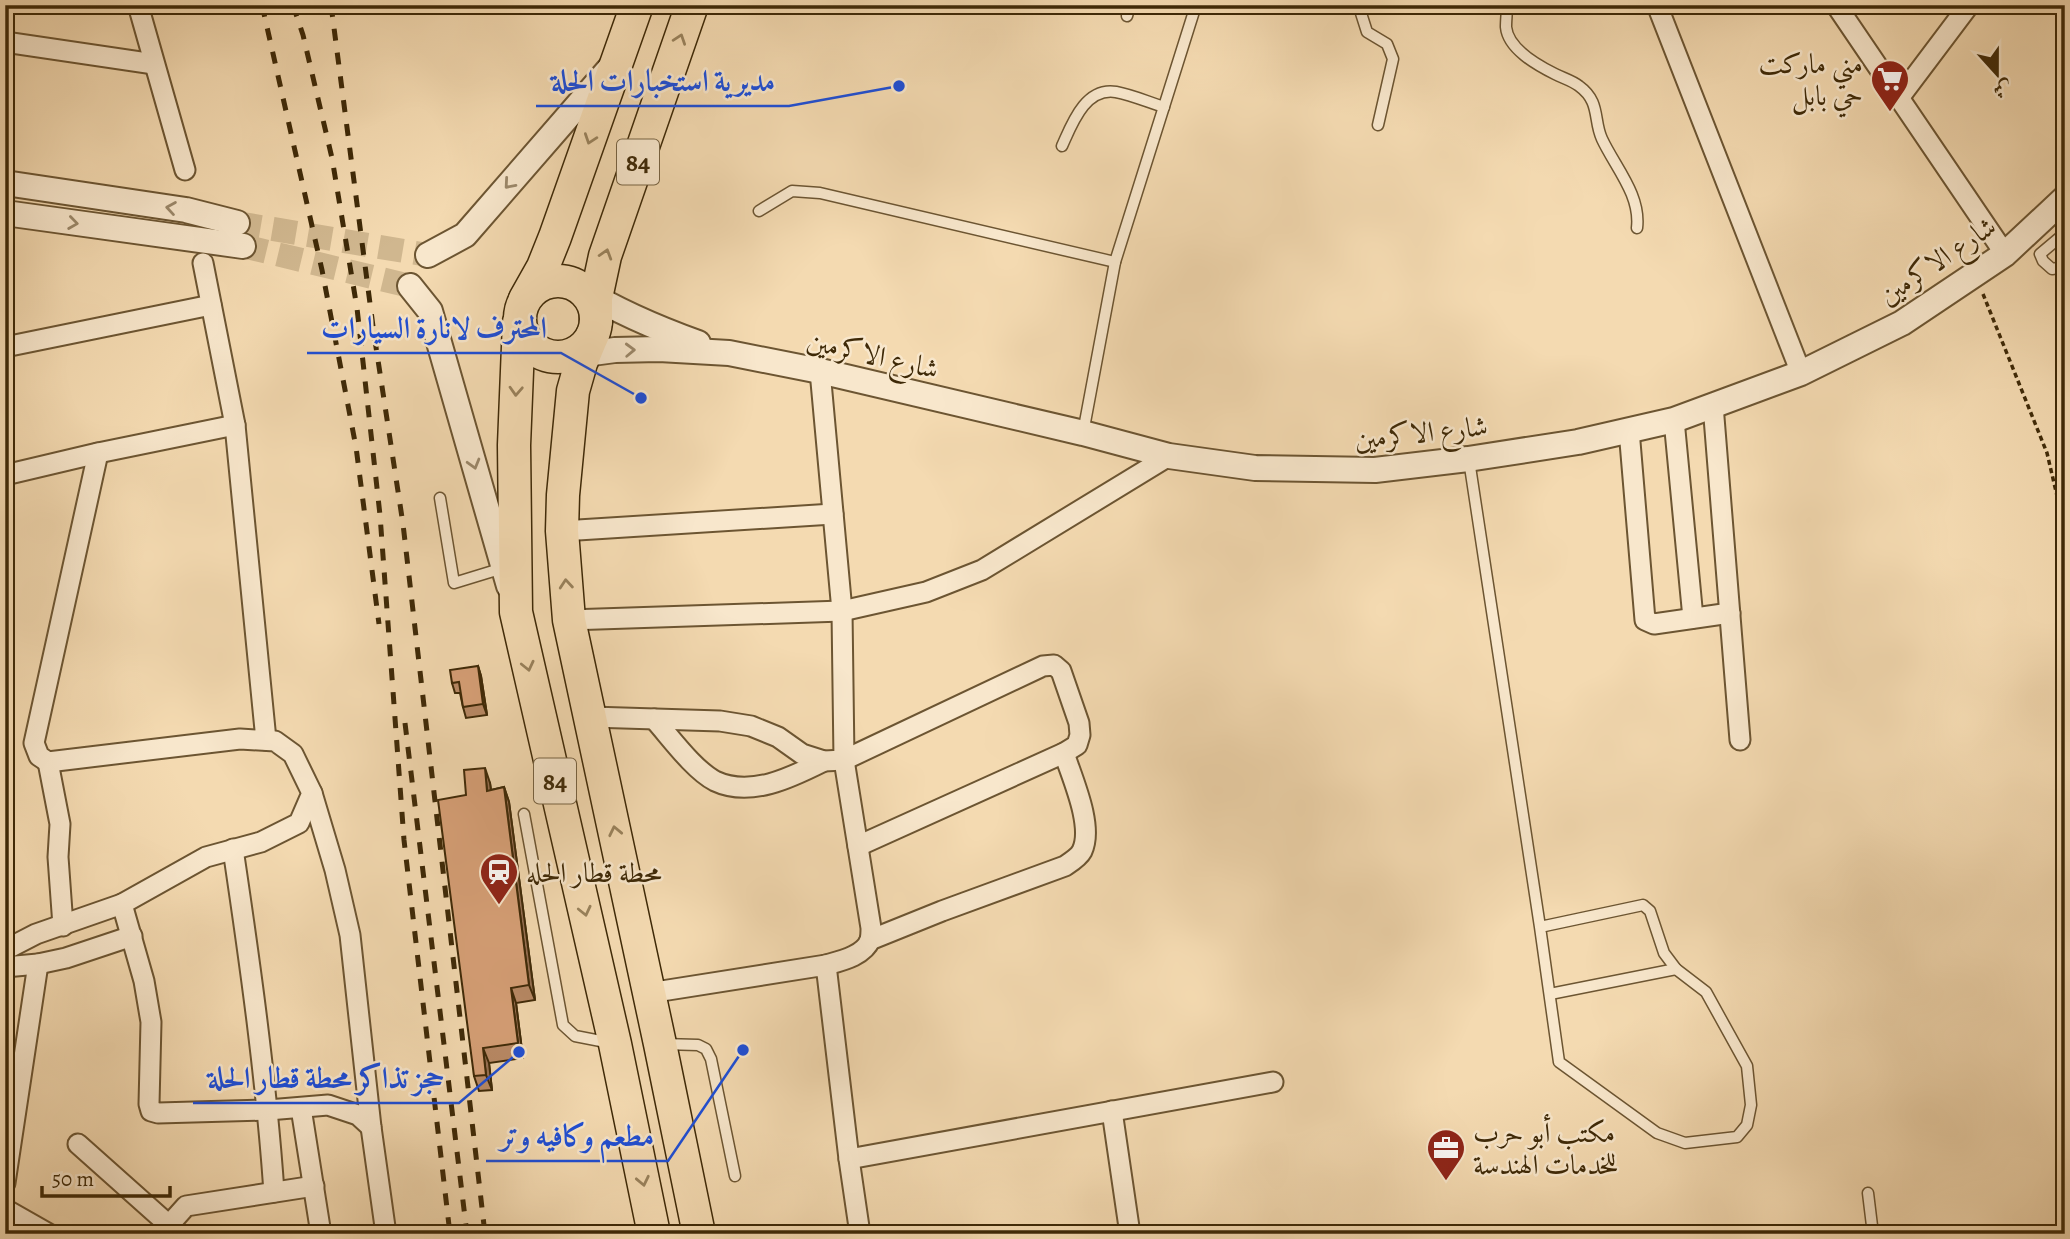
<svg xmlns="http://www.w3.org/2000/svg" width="2070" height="1239" viewBox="0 0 2070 1239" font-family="Alegreya,Amiri,serif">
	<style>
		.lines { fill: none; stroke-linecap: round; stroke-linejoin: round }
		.tertiary-tunnel { stroke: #d0b78f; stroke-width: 24; stroke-dasharray: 24 12; stroke-linecap: butt }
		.service-casing { stroke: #6c5532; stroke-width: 13 }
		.minor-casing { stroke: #6c5532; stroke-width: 23 }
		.tertiary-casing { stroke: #6c5532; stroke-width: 28 }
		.primary-casing { stroke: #3e2907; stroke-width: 35 }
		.path { stroke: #3e2907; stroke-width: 3.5; stroke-dasharray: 5 3.5; stroke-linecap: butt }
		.service { stroke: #f8e7cc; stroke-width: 10 }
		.minor { stroke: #f8e7cc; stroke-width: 19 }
		.tertiary { stroke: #f8e7cc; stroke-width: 24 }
		.primary { stroke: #f4dab1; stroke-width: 32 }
		.rail { stroke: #3e2907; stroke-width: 5; stroke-dasharray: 12 12; stroke-linecap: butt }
		.wall { fill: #b98a66; stroke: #3e2907; stroke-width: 2 }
		.shaded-wall { fill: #967053; stroke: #3e2907; stroke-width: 2 }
		.building { fill: #d7a077; stroke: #3e2907; stroke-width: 2 }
		.oneway { stroke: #99825c }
		.oneway2 { stroke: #9b886a }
		.labels { text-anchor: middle; stroke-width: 5; stroke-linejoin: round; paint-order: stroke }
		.shield { fill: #f8e7cc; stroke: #766242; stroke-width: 2 }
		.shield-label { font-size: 26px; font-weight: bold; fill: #3e2907 }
		.poi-label { font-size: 28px; fill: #3e2907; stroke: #f8e7cc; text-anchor: start }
		.street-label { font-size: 28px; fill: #3e2907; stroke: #f8e7cc }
		.leader { fill: none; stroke: #1d4ed8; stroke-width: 2.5 }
		.callout-dot { fill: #1d4ed8; stroke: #f8e7cc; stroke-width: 2.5 }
		.callout-label { font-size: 30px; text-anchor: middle; font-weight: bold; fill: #1d4ed8; stroke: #f8e7cc; stroke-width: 5; stroke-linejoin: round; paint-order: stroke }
	</style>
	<rect width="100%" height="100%" fill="#f4dab1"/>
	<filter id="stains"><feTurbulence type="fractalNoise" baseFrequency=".00286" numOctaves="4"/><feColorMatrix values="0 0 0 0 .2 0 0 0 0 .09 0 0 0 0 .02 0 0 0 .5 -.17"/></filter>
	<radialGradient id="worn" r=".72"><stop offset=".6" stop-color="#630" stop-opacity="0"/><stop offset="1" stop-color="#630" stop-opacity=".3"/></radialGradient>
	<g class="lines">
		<!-- tertiary-tunnel -->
		<g class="tertiary-tunnel">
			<path d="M237,223L428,255"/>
			<path d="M243,246L410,286"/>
		</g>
		<defs>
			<g id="service">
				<path d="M1361,5L1360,10L1367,32L1387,44L1393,59L1378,125"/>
				<path d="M1507,5C1507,12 1506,20 1506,27C1508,49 1537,65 1555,74C1563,78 1573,81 1579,86C1601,102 1593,120 1602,139C1615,167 1641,195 1637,228"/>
				<path d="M1127,16L1130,5"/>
				<path d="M1062,146C1072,124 1085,87 1116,92C1132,95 1148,102 1164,107"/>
				<path d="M759,211L792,191L820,193L1115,262"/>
				<path d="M2065,233L2040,254L2043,261L2052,269L2058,268L2065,264"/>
				<path d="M1083,433L1115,262L1196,5"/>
				<path d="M1469,460L1540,927L1559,1062L1657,1133L1685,1143L1737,1137L1747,1125L1751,1105L1747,1066L1706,992L1676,969L1664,953L1650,911L1643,905L1540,927"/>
				<path d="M440,498L454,583L503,568"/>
				<path d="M524,814L563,1025L575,1036L611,1043"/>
				<path d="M1550,994L1676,969"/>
				<path d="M663,1044L698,1045L706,1049L711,1059L735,1176"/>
				<path d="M1868,1193L1873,1234"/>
			</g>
			<g id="minor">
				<path d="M138,5L185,170"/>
				<path d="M1657,5L1801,373"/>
				<path d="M1836,5L2005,254"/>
				<path d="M5,42L154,64"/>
				<path d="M1899,98L1969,5"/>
				<path d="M203,263L235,425L266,740"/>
				<path d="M5,347L211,305"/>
				<path d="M820,371L842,611L844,760L871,928C871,932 871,936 870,940C864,956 840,961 826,965"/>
				<path d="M1713,405L1740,740"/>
				<path d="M1674,420L1693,618"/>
				<path d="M1629,430L1645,620L1654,624L1730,613"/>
				<path d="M5,475L98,453L235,425"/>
				<path d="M562,531L833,514"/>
				<path d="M569,620L842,611L926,592L982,570L1169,456"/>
				<path d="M591,717L720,721L751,726L778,737L802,754L824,761L844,760L1043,666L1054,665L1061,671L1079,723L1080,735L1077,745L1064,753L858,846"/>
				<path d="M654,719C671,738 693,769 715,781C751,798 792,777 824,761"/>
				<path d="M48,762L60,824L58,857L63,926"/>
				<path d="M312,793L335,870L350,935L371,1127L386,1234"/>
				<path d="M233,849C250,963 266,1077 274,1192"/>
				<path d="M122,904L144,981L151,1022L149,1104L151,1111L158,1113L268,1110L328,1105L358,1115L371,1127"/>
				<path d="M870,940L942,911L1065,866C1071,862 1079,857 1082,851C1094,826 1072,778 1064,753"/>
				<path d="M5,950L36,934L122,904L206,857L261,842L299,823L312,793L293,754L275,741L240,739L48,762L39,756L34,743L98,453"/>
				<path d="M5,967L38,964L66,958L132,936"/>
				<path d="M649,993L826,965L849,1159L1273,1082"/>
				<path d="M301,1108L321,1234"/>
				<path d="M1112,1111L1130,1234"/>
				<path d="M78,1144L179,1234"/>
				<path d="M849,1159L860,1234"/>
				<path d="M5,1183L38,964"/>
				<path d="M5,1209L49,1234"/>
				<path d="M169,1225L186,1206L314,1186"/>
			</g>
			<g id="tertiary">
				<path d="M5,183L186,210L237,223"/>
				<path d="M5,213L243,246"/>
				<path d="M428,255L465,235L611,67"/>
				<path d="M410,286L430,311L509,586"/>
				<path d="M579,288C617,311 656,328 698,343"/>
				<path d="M563,357L615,350L659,349L729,353L820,371L1083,433L1169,456L1255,468L1375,470L1468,459L1578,442L1674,420L1801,373L1902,323L2005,254L2065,198"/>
			</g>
			<g id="primary">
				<circle cx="558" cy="319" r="38"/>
				<path d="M525,299L543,267L555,237L637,5"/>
				<path d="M596,321V298L605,256L692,5"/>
				<path d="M519,322L514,445L516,612L615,1044L654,1234"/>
				<path d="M593,334L581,363L573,391L563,495L562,531L569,620L660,1044L699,1234"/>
			</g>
		</defs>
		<!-- service casing -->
		<use href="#service" class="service-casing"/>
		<!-- minor casing -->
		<use href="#minor" class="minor-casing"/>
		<!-- tertiary casing -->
		<use href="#tertiary" class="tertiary-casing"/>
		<!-- primary casing -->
		<use href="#primary" class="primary-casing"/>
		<!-- path -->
		<path class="path" d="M1983,294L2047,453L2065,530"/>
		<!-- service -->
		<use href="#service" class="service"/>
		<!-- minor -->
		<use href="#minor" class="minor"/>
		<!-- tertiary -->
		<use href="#tertiary" class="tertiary"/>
		<!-- primary -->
		<use href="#primary" class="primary"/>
		<!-- rail -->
		<g class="rail">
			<path d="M262,5L322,270L356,447L379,624"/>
			<path d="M293,5L303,35L332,158L357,308L380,515L404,840L450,1234"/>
			<path d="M331,5L374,334L403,524L485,1234"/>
			<path d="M405,723L467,1234"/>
		</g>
	</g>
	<!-- wall -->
	<g class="wall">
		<path d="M478,666L481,676L487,715L466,718L463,707L460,693H455L452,683Z"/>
		<path d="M490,783L491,790L504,787L509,802L535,1000L516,1003L523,1058L489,1063L492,1090L479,1091L474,1076L466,795Z"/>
	</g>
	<!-- shaded-wall -->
	<g class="shaded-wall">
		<path d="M478,666L481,676L487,715L483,704Z"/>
		<path d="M485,768L490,783L493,806L487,791Z"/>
		<path d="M504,787L509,802L535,1000L529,985Z"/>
		<path d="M511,988L516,1003L523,1058L518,1043Z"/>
		<path d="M483,1048L489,1063L492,1090L486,1075Z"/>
	</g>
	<!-- building -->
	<g class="building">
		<path d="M478,666L483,704L463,707L459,682L452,683L450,670Z"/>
		<path d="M485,768L487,791L504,787L529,985L511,988L518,1043L483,1048L486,1075L474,1076L438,800L466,795L464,770Z"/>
	</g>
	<!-- one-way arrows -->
	<defs><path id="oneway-chevron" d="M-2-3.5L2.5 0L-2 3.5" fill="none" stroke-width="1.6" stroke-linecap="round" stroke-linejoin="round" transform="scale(1.75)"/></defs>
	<g class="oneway">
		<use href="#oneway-chevron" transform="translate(680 39) rotate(-71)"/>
		<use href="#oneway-chevron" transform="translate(590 139) rotate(109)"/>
		<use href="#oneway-chevron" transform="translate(606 254) rotate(-73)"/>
		<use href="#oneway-chevron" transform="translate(516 391) rotate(93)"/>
		<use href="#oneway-chevron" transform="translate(566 584) rotate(-95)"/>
		<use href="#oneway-chevron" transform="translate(528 666) rotate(77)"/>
		<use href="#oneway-chevron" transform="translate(615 831) rotate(-102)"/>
		<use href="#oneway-chevron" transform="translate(585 911) rotate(77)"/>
		<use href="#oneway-chevron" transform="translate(643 1181) rotate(78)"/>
	</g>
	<g class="oneway2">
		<use href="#oneway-chevron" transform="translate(509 184) rotate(131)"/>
		<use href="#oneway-chevron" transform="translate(171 208) rotate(-171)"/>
		<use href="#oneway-chevron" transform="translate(73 223) rotate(8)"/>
		<use href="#oneway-chevron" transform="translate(630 350) rotate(-2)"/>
		<use href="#oneway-chevron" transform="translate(474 464) rotate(74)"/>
	</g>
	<!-- icons -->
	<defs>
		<symbol id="supermarket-pin" viewBox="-11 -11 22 30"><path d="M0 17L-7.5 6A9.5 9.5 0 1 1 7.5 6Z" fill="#8f2418" stroke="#f8e7cc"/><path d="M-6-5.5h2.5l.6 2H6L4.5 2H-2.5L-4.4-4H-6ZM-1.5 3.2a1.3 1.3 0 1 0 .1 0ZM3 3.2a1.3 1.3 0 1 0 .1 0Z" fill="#fff"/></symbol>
		<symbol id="station-pin" viewBox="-11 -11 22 30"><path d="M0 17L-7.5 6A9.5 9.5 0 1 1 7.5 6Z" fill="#8f2418" stroke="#f8e7cc"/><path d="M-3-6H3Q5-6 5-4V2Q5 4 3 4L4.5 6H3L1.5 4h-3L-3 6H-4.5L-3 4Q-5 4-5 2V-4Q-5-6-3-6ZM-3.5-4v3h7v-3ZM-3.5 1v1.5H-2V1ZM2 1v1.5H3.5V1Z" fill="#fff"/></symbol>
		<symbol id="office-pin" viewBox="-11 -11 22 30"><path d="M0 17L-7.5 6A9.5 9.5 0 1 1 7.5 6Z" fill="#8f2418" stroke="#f8e7cc"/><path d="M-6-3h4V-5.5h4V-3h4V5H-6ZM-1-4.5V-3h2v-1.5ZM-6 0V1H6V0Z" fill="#fff"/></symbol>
	</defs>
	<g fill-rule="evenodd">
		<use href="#supermarket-pin" x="1868" y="57" width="44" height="60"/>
		<use href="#station-pin" x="477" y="850" width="44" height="60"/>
		<use href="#office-pin" x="1424" y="1126" width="44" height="60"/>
	</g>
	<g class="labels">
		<!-- shield labels -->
		<g class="shield">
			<rect x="617" y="139.5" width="42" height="45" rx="5"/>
			<rect x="534" y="758.5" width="42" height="45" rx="5"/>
		</g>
		<g class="shield-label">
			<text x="638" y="171">84</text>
			<text x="555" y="790">84</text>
		</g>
		<!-- poi labels -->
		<g class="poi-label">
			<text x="1863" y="73" text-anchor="end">مني ماركت<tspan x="1863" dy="32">حي بابل</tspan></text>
			<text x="526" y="882">محطة قطار الحله</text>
			<text x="1473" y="1142">مكتب أبو حرب<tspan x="1473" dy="32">للخدمات الهندسة</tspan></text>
		</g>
		<!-- street labels -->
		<g class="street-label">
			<text transform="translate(1937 260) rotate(-34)" y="10">شارع الاكرمين</text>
			<text transform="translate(873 354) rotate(13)" y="10">شارع الاكرمين</text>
			<text transform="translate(1421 432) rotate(-6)" y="10">شارع الاكرمين</text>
		</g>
	</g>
	<!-- callouts -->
	<path class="leader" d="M899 86L789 106H536M641 398L561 353H307M519 1052L459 1103H193M743 1050L668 1161H486"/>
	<g class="callout-dot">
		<circle cx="899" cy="86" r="7"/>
		<circle cx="641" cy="398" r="7"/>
		<circle cx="519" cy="1052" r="7"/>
		<circle cx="743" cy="1050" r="7"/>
	</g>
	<g class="callout-label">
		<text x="663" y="91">مديرية استخبارات الحلة</text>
		<text x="434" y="338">المحترف لانارة السيارات</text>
		<text x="326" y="1088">حجز تذاكر محطة قطار الحلة</text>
		<text x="577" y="1146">مطعم وكافيه وتر</text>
	</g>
	<!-- margin -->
	<rect width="2070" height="1239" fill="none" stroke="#f4dab1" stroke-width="28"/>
	<rect x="7" y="7" width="2056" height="1225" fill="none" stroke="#3e2907" stroke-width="3.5"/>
	<rect x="14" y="14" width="2042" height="1211" fill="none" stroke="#3e2907" stroke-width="2"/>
	<!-- north arrow -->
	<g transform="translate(1997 74) rotate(159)" stroke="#f8e7cc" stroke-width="5" paint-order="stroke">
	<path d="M0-5L12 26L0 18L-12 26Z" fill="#3e2907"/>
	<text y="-10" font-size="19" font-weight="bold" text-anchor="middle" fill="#3e2907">ش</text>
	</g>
	<!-- scale -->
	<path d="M42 1186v10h128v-10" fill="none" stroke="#3e2907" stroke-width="3.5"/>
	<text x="52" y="1186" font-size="21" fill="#3e2907" stroke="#f8e7cc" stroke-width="5" paint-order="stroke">50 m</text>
	<rect width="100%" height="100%" filter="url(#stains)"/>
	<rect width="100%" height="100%" fill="url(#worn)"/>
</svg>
